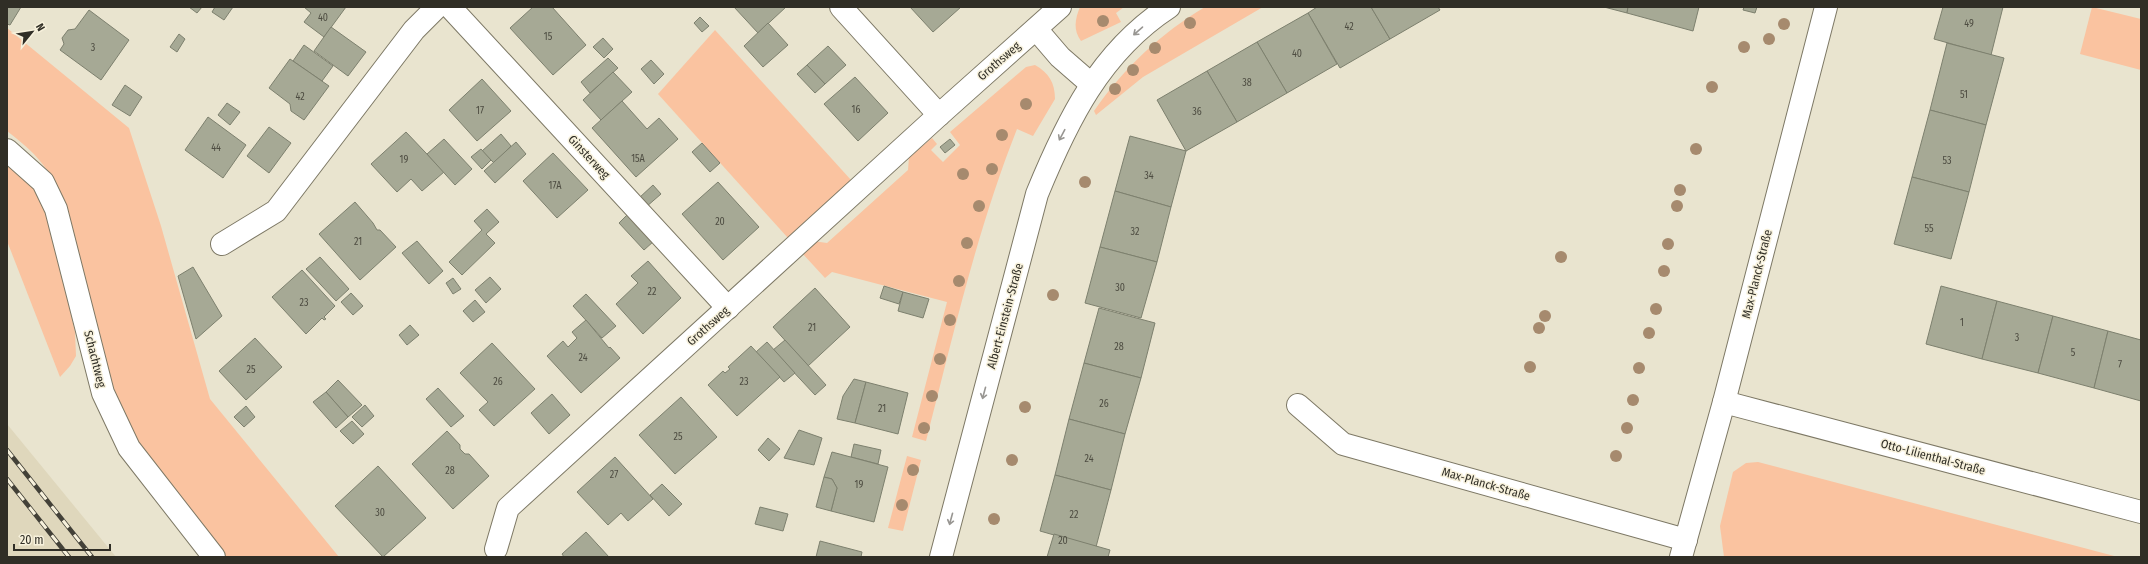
<svg xmlns="http://www.w3.org/2000/svg" width="2148" height="564" viewBox="0 0 2148 564" font-family="'Fira Sans Condensed',sans-serif">
	<style>
		.built { fill: #dfd7bc }
		.green { fill: #fac3a0 }
		.building { fill: #a6a995; stroke: #7d806e }
		.lines { fill: none; stroke-linecap: round; stroke-linejoin: round }
		.minor-casing { stroke: #7d7865; stroke-width: 24 }
		.minor { stroke: #fff; stroke-width: 22 }
		.rail-casing { stroke: #434138; stroke-width: 4.5 }
		.rail { stroke: #f7f1dc; stroke-width: 3; stroke-dasharray: 9; stroke-linecap: butt }
		.tree { fill: #a68a6e }
		.oneway { stroke: #989692 }
		.labels { text-anchor: middle; stroke-width: 3; stroke-linejoin: round; paint-order: stroke }
		.number-label { font-size: 10px; fill: #4e4d42 }
		.street-label { font-size: 12px; fill: #302e26; stroke: #f7f1dc }
	</style>
	<rect width="100%" height="100%" fill="#e9e4cf"/>
	<!-- built -->
	<path class="built" d="M7,424L116,557H7Z"/>
	<!-- green -->
	<g class="green">
		<path d="M1080,7H1124L1116,13L1121,22L1081,41C1073,30 1075,19 1080,7Z"/>
		<path d="M1205,7H1263L1143,77L1096,115L1094,111C1123,69 1161,33 1205,7Z"/>
		<path d="M2092,7L2141,19V70L2080,54Z"/>
		<path d="M7,28L129,128L161,226L210,399L339,557H226L134,439L118,408L65,202C49,168 37,154 7,131Z"/>
		<path d="M715,30L851,180L788,238L658,94Z"/>
		<path d="M1035,65C1049,73 1055,83 1055,99L1033,136L1017,129C977,230 953,336 926,441L912,437L947,302L832,272L825,278L802,253L813,241L827,243L908,170L909,157L932,138L937,144L931,150L943,162L960,145L950,132L1026,67Z"/>
		<path d="M7,164L33,186L49,216L75,332L76,356L70,366L60,377L7,241Z"/>
		<path d="M907,456L921,460L903,531L888,528Z"/>
		<path d="M1758,462L2118,557H1724L1720,526L1733,472L1746,463Z"/>
	</g>
	<!-- building -->
	<g class="building">
		<path d="M7,7H21L10,25L7,24Z"/>
		<path d="M189,7H202L197,13Z"/>
		<path d="M215,7H233L224,20L212,12Z"/>
		<path d="M304,7H346L324,37L304,22L311,13Z"/>
		<path d="M533,7H552L586,45L553,75L510,28Z"/>
		<path d="M734,7H786L758,33Z"/>
		<path d="M910,7H961L933,32Z"/>
		<path d="M1317,7H1371L1390,39L1340,68L1308,13Z"/>
		<path d="M1371,7H1438L1440,10L1390,39Z"/>
		<path d="M1604,7H1628L1627,13Z"/>
		<path d="M1628,7H1699L1693,31L1627,13Z"/>
		<path d="M1744,7H1757L1755,13L1743,10Z"/>
		<path d="M1943,7H2003L1991,55L1934,39Z"/>
		<path d="M89,10L129,40L101,80L60,50L64,44L62,38L68,30L75,29Z"/>
		<path d="M1308,13L1337,64L1287,93L1257,42Z"/>
		<path d="M700,17L709,26L702,32L694,23Z"/>
		<path d="M768,23L788,45L763,67L744,46Z"/>
		<path d="M331,27L366,52L348,76L314,51Z"/>
		<path d="M179,34L185,39L177,52L170,47Z"/>
		<path d="M603,38L613,49L604,58L593,47Z"/>
		<path d="M1257,42L1287,93L1237,122L1207,71Z"/>
		<path d="M1947,43L2004,58L1986,125L1930,110Z"/>
		<path d="M304,45L333,66L322,81L293,61Z"/>
		<path d="M828,46L846,65L825,84L807,65Z"/>
		<path d="M608,58L618,68L590,93L581,82Z"/>
		<path d="M290,59L329,86L304,120L291,111L290,104L269,88Z"/>
		<path d="M651,60L664,74L654,84L641,69Z"/>
		<path d="M807,65L825,84L815,93L797,74Z"/>
		<path d="M1207,71L1237,122L1186,151L1157,100Z"/>
		<path d="M613,72L632,92L601,120L583,100Z"/>
		<path d="M855,77L888,113L858,141L824,104Z"/>
		<path d="M482,79L511,111L477,141L449,110Z"/>
		<path d="M125,85L142,97L130,116L112,105Z"/>
		<path d="M622,101L647,129L659,118L678,139L636,177L592,128Z"/>
		<path d="M227,103L240,112L230,125L218,115Z"/>
		<path d="M1930,110L1986,125L1969,192L1912,177Z"/>
		<path d="M208,117L246,145L223,178L185,150Z"/>
		<path d="M269,127L291,143L269,173L247,156Z"/>
		<path d="M406,132L444,172L422,191L411,179L397,192L371,164Z"/>
		<path d="M501,134L511,146L494,163L482,151Z"/>
		<path d="M1130,136L1186,151L1171,207L1115,191Z"/>
		<path d="M444,139L472,169L455,185L427,154Z"/>
		<path d="M950,139L955,145L945,153L940,147Z"/>
		<path d="M516,142L526,154L495,183L484,171Z"/>
		<path d="M702,143L720,163L710,172L692,152Z"/>
		<path d="M481,149L491,160L482,169L471,157Z"/>
		<path d="M553,153L588,190L557,218L523,181Z"/>
		<path d="M1912,177L1969,192L1951,259L1894,244Z"/>
		<path d="M718,182L759,227L723,260L682,214Z"/>
		<path d="M653,185L661,194L646,207L639,198Z"/>
		<path d="M1115,191L1171,207L1157,262L1100,247Z"/>
		<path d="M355,202L373,223L377,230H380L396,247L360,280L319,234Z"/>
		<path d="M487,209L499,222L486,234L495,243L462,275L449,262L482,230L474,221Z"/>
		<path d="M629,213L654,241L644,250L619,223Z"/>
		<path d="M417,241L443,271L429,284L402,253Z"/>
		<path d="M1100,247L1157,262L1141,318L1085,303Z"/>
		<path d="M320,257L349,289L336,301L306,269Z"/>
		<path d="M648,261L681,298L643,334L616,304L638,283L631,276Z"/>
		<path d="M193,267L222,316L196,339L178,276Z"/>
		<path d="M302,270L335,306L324,317L326,319L324,320L322,318L306,334L272,297Z"/>
		<path d="M490,277L501,289L486,303L475,290Z"/>
		<path d="M453,278L461,289L453,294L446,283Z"/>
		<path d="M884,286L903,292L899,304L880,298Z"/>
		<path d="M1941,286L1997,301L1982,359L1926,344Z"/>
		<path d="M815,288L850,327L808,366L773,327Z"/>
		<path d="M903,292L929,299L923,318L898,311Z"/>
		<path d="M351,293L363,306L353,315L341,302Z"/>
		<path d="M586,294L616,326L602,338L573,306Z"/>
		<path d="M475,300L485,312L473,322L463,311Z"/>
		<path d="M1997,301L2053,316L2038,373L1982,359Z"/>
		<path d="M1099,308L1155,323L1141,378L1084,363Z"/>
		<path d="M2053,316L2108,331L2094,388L2038,373Z"/>
		<path d="M586,320L609,348L610,347L620,358L581,393L547,356L563,341L568,347L577,338L572,332Z"/>
		<path d="M410,325L419,335L407,345L399,335Z"/>
		<path d="M2108,331L2141,340V401L2094,388Z"/>
		<path d="M255,338L282,367L246,400L219,371Z"/>
		<path d="M785,340L826,385L815,395L773,350Z"/>
		<path d="M767,342L795,373L784,382L756,352Z"/>
		<path d="M492,343L535,389L494,426L479,410L488,402L460,373Z"/>
		<path d="M751,346L780,377L737,416L708,385L723,371L725,373L730,369L728,367Z"/>
		<path d="M1084,363L1141,378L1125,434L1069,419Z"/>
		<path d="M854,379L866,382L855,423L837,419L843,396Z"/>
		<path d="M338,380L362,405L348,417L326,392Z"/>
		<path d="M866,382L908,393L898,434L855,423Z"/>
		<path d="M438,388L464,416L451,427L426,399Z"/>
		<path d="M326,392L348,417L336,428L313,402Z"/>
		<path d="M552,394L570,415L549,434L531,413Z"/>
		<path d="M681,397L717,437L675,474L639,435Z"/>
		<path d="M365,405L374,416L362,427L352,417Z"/>
		<path d="M246,406L255,417L244,427L234,417Z"/>
		<path d="M1069,419L1125,434L1111,490L1055,475Z"/>
		<path d="M352,421L364,434L353,444L340,431Z"/>
		<path d="M799,430L822,438L814,465L784,458Z"/>
		<path d="M447,431L460,445V449L465,454H469L489,476L453,509L412,464Z"/>
		<path d="M768,438L780,449L769,461L758,450Z"/>
		<path d="M854,444L881,450L878,464L851,457Z"/>
		<path d="M832,452L888,467L874,522L831,511L837,488L832,479L824,477Z"/>
		<path d="M615,457L653,499L628,521L621,513L608,525L577,492Z"/>
		<path d="M378,466L426,518L383,557L335,506Z"/>
		<path d="M1055,475L1111,490L1096,547L1040,531Z"/>
		<path d="M824,477L832,479L837,488L831,511L816,507Z"/>
		<path d="M662,484L682,504L669,516L650,495Z"/>
		<path d="M760,507L788,514L783,531L755,524Z"/>
		<path d="M586,532L609,557H564L562,554Z"/>
		<path d="M1054,534L1110,550L1108,557H1047Z"/>
		<path d="M820,541L862,552L861,557H816Z"/>
	</g>
	<g class="lines">
		<defs>
			<g id="minor">
				<path d="M450,7L728,308"/>
				<path d="M841,7L939,115"/>
				<path d="M1036,29L1060,57L1091,84"/>
				<path d="M7,150L43,182L56,209L103,393L129,448L214,557"/>
				<path d="M222,244L276,211L414,30L437,7"/>
				<path d="M1724,402L2141,512"/>
				<path d="M1298,405L1343,444L1686,540"/>
				<path d="M496,549L508,508L939,115L1060,7"/>
				<path d="M941,557L1037,194C1067,121 1100,52 1169,7"/>
				<path d="M1681,557L1724,402L1826,7"/>
			</g>
		</defs>
		<!-- minor casing -->
		<use href="#minor" class="minor-casing"/>
		<!-- minor -->
		<use href="#minor" class="minor"/>
		<defs>
			<g id="rail">
				<path d="M7,450L92,557"/>
				<path d="M7,479L69,557"/>
			</g>
		</defs>
		<!-- rail casing -->
		<use href="#rail" class="rail-casing"/>
		<!-- rail -->
		<use href="#rail" class="rail"/>
	</g>
	<!-- trees -->
	<g class="tree">
		<circle cx="1103" cy="21" r="6"/>
		<circle cx="1190" cy="23" r="6"/>
		<circle cx="1784" cy="24" r="6"/>
		<circle cx="1769" cy="39" r="6"/>
		<circle cx="1744" cy="47" r="6"/>
		<circle cx="1155" cy="48" r="6"/>
		<circle cx="1133" cy="70" r="6"/>
		<circle cx="1712" cy="87" r="6"/>
		<circle cx="1115" cy="89" r="6"/>
		<circle cx="1026" cy="104" r="6"/>
		<circle cx="1002" cy="135" r="6"/>
		<circle cx="1696" cy="149" r="6"/>
		<circle cx="992" cy="169" r="6"/>
		<circle cx="963" cy="174" r="6"/>
		<circle cx="1085" cy="182" r="6"/>
		<circle cx="1680" cy="190" r="6"/>
		<circle cx="979" cy="206" r="6"/>
		<circle cx="1677" cy="206" r="6"/>
		<circle cx="967" cy="243" r="6"/>
		<circle cx="1668" cy="244" r="6"/>
		<circle cx="1561" cy="257" r="6"/>
		<circle cx="1664" cy="271" r="6"/>
		<circle cx="959" cy="281" r="6"/>
		<circle cx="1053" cy="295" r="6"/>
		<circle cx="1656" cy="309" r="6"/>
		<circle cx="1545" cy="316" r="6"/>
		<circle cx="950" cy="320" r="6"/>
		<circle cx="1539" cy="328" r="6"/>
		<circle cx="1649" cy="333" r="6"/>
		<circle cx="940" cy="359" r="6"/>
		<circle cx="1530" cy="367" r="6"/>
		<circle cx="1639" cy="368" r="6"/>
		<circle cx="932" cy="396" r="6"/>
		<circle cx="1633" cy="400" r="6"/>
		<circle cx="1025" cy="407" r="6"/>
		<circle cx="924" cy="428" r="6"/>
		<circle cx="1627" cy="428" r="6"/>
		<circle cx="1616" cy="456" r="6"/>
		<circle cx="1012" cy="460" r="6"/>
		<circle cx="913" cy="470" r="6"/>
		<circle cx="902" cy="505" r="6"/>
		<circle cx="994" cy="519" r="6"/>
	</g>
	<!-- one-way arrows -->
	<defs><path id="oneway-shaft" d="M-6 0H5M1.5-3L5.5 0L1.5 3" fill="none" stroke-width="1.6" stroke-linecap="round" stroke-linejoin="round"/></defs>
	<g class="oneway">
		<use href="#oneway-shaft" transform="translate(1138 31) rotate(139)"/>
		<use href="#oneway-shaft" transform="translate(1062 135) rotate(118)"/>
		<use href="#oneway-shaft" transform="translate(984 393) rotate(105)"/>
		<use href="#oneway-shaft" transform="translate(951 519) rotate(105)"/>
	</g>
	<g class="labels">
		<!-- number labels -->
		<g class="number-label">
			<text x="323" y="21">40</text>
			<text x="1969" y="27">49</text>
			<text x="1349" y="30">42</text>
			<text x="548" y="40">15</text>
			<text x="93" y="51">3</text>
			<text x="1297" y="57">40</text>
			<text x="1247" y="86">38</text>
			<text x="1964" y="98">51</text>
			<text x="300" y="100">42</text>
			<text x="856" y="113">16</text>
			<text x="480" y="114">17</text>
			<text x="1197" y="115">36</text>
			<text x="216" y="151">44</text>
			<text x="638" y="162">15A</text>
			<text x="404" y="163">19</text>
			<text x="1947" y="164">53</text>
			<text x="1149" y="179">34</text>
			<text x="555" y="189">17A</text>
			<text x="720" y="225">20</text>
			<text x="1929" y="232">55</text>
			<text x="1135" y="235">32</text>
			<text x="358" y="245">21</text>
			<text x="1120" y="291">30</text>
			<text x="652" y="295">22</text>
			<text x="304" y="306">23</text>
			<text x="1962" y="326">1</text>
			<text x="812" y="331">21</text>
			<text x="2017" y="341">3</text>
			<text x="1119" y="350">28</text>
			<text x="2073" y="356">5</text>
			<text x="583" y="361">24</text>
			<text x="2120" y="368">7</text>
			<text x="251" y="373">25</text>
			<text x="498" y="385">26</text>
			<text x="744" y="385">23</text>
			<text x="1104" y="407">26</text>
			<text x="882" y="412">21</text>
			<text x="678" y="440">25</text>
			<text x="1089" y="462">24</text>
			<text x="450" y="474">28</text>
			<text x="614" y="478">27</text>
			<text x="859" y="488">19</text>
			<text x="380" y="516">30</text>
			<text x="1074" y="518">22</text>
			<text x="1063" y="544">20</text>
		</g>
		<!-- street labels -->
		<g class="street-label">
			<text transform="translate(999 61) rotate(-41)" y="4">Grothsweg</text>
			<text transform="translate(589 157) rotate(47)" y="4">Ginsterweg</text>
			<text transform="translate(1757 274) rotate(-76)" y="4">Max-Planck-Straße</text>
			<text transform="translate(1005 316) rotate(-75)" y="4">Albert-Einstein-Straße</text>
			<text transform="translate(708 326) rotate(-42)" y="4">Grothsweg</text>
			<text transform="translate(95 359) rotate(76)" y="4">Schachtweg</text>
			<text transform="translate(1933 457) rotate(15)" y="4">Otto-Lilienthal-Straße</text>
			<text transform="translate(1486 484) rotate(16)" y="4">Max-Planck-Straße</text>
		</g>
	</g>
	<!-- border -->
	<rect width="2148" height="564" fill="none" stroke="#302e26" stroke-width="16"/>
	<!-- north arrow -->
	<g transform="translate(32 32) rotate(60)" stroke="#f7f1dc" stroke-width="3" paint-order="stroke">
	<path d="M0-3L7 15L0 10L-7 15Z" fill="#302e26"/>
	<text y="-6" font-size="11" font-weight="bold" text-anchor="middle" fill="#302e26">N</text>
	</g>
	<!-- scale -->
	<path d="M14 544v6h96v-6" fill="none" stroke="#302e26" stroke-width="2"/>
	<text x="20" y="544" font-size="12" fill="#302e26" stroke="#f7f1dc" stroke-width="3" paint-order="stroke">20 m</text>
</svg>
